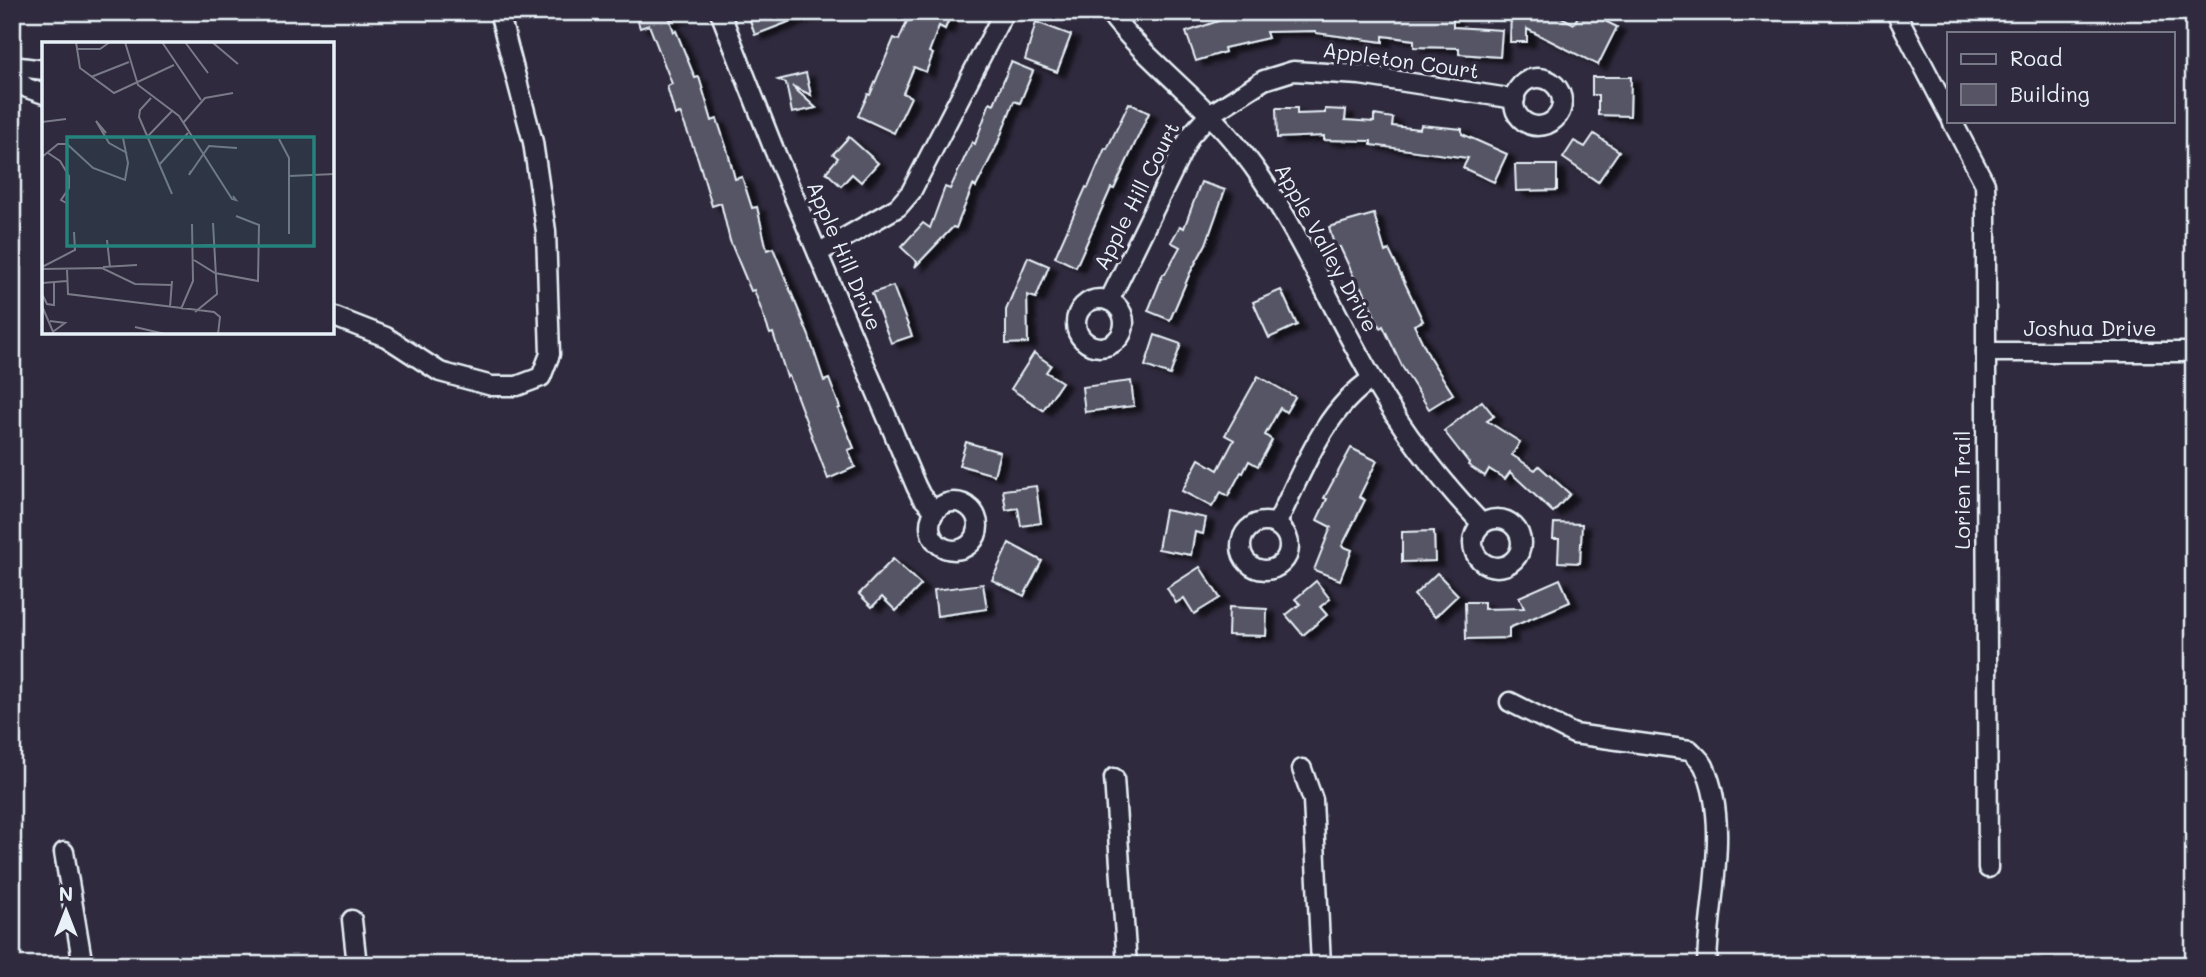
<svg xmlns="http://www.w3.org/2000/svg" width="2206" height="977" viewBox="0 0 2206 977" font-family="Mali,sans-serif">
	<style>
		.building { fill: #575565; stroke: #e8f1f8; stroke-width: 2; filter: url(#shadow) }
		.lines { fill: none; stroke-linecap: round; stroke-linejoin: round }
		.street-casing { stroke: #e8f1f8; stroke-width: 23 }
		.street { stroke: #2f2a3d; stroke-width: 18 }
		.labels { text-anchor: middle; stroke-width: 7; stroke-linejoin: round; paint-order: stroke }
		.street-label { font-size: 21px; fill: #e8f1f8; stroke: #2f2a3d }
		.inset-road { fill: none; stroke: #797a88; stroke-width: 2 }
		.view { fill: #25827c; fill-opacity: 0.15; stroke: #25827c; stroke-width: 3.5 }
		.inset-edge { fill: none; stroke: #e8f1f8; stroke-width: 3.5 }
	</style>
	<defs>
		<filter id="shadow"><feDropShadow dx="8" dy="4.5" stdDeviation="2" flood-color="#0009"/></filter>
	</defs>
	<rect width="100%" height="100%" fill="#2f2a3d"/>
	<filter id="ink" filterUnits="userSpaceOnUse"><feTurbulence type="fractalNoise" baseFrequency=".0143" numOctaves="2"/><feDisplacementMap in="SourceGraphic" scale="14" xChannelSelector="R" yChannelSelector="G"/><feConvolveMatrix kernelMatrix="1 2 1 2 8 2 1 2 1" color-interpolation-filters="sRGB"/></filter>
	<g filter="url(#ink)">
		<!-- building -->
		<g class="building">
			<path d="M635,12H680L681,17L670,20L674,32L676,31L695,78L699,77L712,121L717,119L727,149L735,179L742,177L752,208L757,207L767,250L773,248L809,336L824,381L829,379L840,408L838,409L854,448L848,450L855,467L828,479L789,376L787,377L773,333L770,334L754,290L751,291L730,241L721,203L712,206L698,159L680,113L675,115L667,86L672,84L649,25L640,28Z"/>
			<path d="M747,12H812V13L755,35Z"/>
			<path d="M906,12H952L945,29L939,26L929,52L933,54L926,72L914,67L903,93L911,97L894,133L858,116L868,94L870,95L894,38L899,40L910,14Z"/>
			<path d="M1241,12H1453V27L1502,30L1500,57L1459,54V48L1414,47V40L1383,36V42L1316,33V31L1266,32L1268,38L1224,48L1225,52L1196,61L1186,32L1227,18V16Z"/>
			<path d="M1511,12H1552L1574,24L1580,12H1587L1617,27L1598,65L1527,29V42H1510Z"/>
			<path d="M1036,22L1071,35L1057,72L1025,60Z"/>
			<path d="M1011,62L1033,71L1020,103L1014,101L997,145L976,187L973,185L956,228L953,227L915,267L917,262L901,247L923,223L930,228L945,187L950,189L972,142L975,144L990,102L994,104Z"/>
			<path d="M806,73L811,95L792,86L816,108L792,113L786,83L778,80Z"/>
			<path d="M1592,77H1631L1630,116L1598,115V95H1592Z"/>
			<path d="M1129,103L1149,113L1114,189L1111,188L1076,267L1055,257L1086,187L1088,188L1105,148L1107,149Z"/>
			<path d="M1276,108H1297V114L1325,113V109L1346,110L1345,120L1374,122V115L1393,118L1392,126L1420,129L1421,125L1462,129V134L1507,154L1494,182L1463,168L1468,158L1371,145V141L1324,140V136L1277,138Z"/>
			<path d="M1594,134L1619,151L1598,182L1563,158L1574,141L1585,147Z"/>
			<path d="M849,137L878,163L861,182L852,174L841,186L826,172L838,158L833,154Z"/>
			<path d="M1515,165H1557V190L1516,191Z"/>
			<path d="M1201,182L1225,190L1206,244L1190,273L1170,320L1148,311L1163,274H1165L1180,247L1171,242L1180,226L1184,228Z"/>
			<path d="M1374,214L1385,252L1389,250L1423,321L1414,325L1430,358L1453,394L1429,409L1403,368L1383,326L1380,328L1362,287L1359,288L1340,247L1335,248L1329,227Z"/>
			<path d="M1028,257L1049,266L1036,298L1027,295L1028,343L1006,344V310Z"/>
			<path d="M893,286L912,336L891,343L872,293Z"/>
			<path d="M1281,290L1297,325L1269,338L1253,302Z"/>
			<path d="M1155,335L1181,344L1170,375L1145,366Z"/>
			<path d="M1034,353L1051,365L1046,372L1062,382L1043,410L1011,389Z"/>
			<path d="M1258,376L1295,397L1286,412L1280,408L1265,435L1272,440L1258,466L1249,461L1243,473L1241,472L1228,496L1221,492L1212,507L1182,491L1199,459L1218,470L1234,440L1225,435Z"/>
			<path d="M1131,381L1134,406L1085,412L1082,387Z"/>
			<path d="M1482,401L1494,416L1487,421L1520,442L1512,455L1535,470L1539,466L1570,494L1553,512L1510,472L1505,479L1489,469L1485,476L1468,465L1469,463L1444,431Z"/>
			<path d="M966,442L1000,452L994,475L959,465Z"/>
			<path d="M1351,448L1377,461L1359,497L1365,500L1342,546L1352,550L1340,580L1314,570L1331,527L1317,520L1327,499L1324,498Z"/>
			<path d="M1036,486L1041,523L1021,526L1018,508L1006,510L1003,490Z"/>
			<path d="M1165,510L1206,518L1203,534L1195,532L1191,555L1158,549Z"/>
			<path d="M1554,523L1582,524L1580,563L1558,562L1559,539H1553Z"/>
			<path d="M1434,531L1435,561L1402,562V532Z"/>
			<path d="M1009,543L1042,561L1024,596L992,580Z"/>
			<path d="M893,559L921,585L896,611L882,597L872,607L859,594Z"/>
			<path d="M1200,567L1220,598L1194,614L1184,598L1176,603L1167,588Z"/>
			<path d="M1437,573L1458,595L1435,617L1414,595Z"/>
			<path d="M1560,579L1570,602L1509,628V638L1466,639L1465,602H1484V609L1524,608L1519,597Z"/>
			<path d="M1316,581L1330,599L1320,607L1327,615L1303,635L1286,615L1300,604L1295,599Z"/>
			<path d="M983,584L987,609L937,616L934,590Z"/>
			<path d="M1229,607L1267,609L1266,636L1228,635Z"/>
		</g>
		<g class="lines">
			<defs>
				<g id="street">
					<path d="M720,12L773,147L916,486L921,496L935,511"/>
					<path d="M1109,12C1130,40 1154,61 1179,85C1208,112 1237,142 1260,176C1304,241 1334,313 1373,380C1404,433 1440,480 1482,524"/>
					<path d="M1898,17L1949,115"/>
					<path d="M12,66L44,70"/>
					<path d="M12,76L27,88L44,94"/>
					<circle cx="1538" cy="102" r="24"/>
					<path d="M1952,121L1985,184L1986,214V447L1988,868"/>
					<path d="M818,253L898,207L911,192L1004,12"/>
					<circle cx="1100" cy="323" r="24"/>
					<path d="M1109,301L1190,136L1209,115L1264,80L1293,71L1360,75L1515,99"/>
					<path d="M332,316L386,337L440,372L492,386H517L541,377L550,354L546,231L533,142L499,12"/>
					<path d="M1986,352H2194"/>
					<circle cx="954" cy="526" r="24"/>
					<circle cx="1497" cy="543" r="24"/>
					<circle cx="1265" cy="546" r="24"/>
					<path d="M1276,525C1302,473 1323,411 1372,379"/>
					<path d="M1510,702L1574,734L1690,750C1695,755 1701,760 1704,766C1731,825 1708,903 1707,965"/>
					<path d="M1302,769L1313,800L1321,965"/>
					<path d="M1114,778L1127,965"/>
					<path d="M64,852L81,954V965"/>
					<path d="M352,920L357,965"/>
				</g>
			</defs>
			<!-- street casing -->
			<use href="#street" class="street-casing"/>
			<!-- street -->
			<use href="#street" class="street"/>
		</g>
	</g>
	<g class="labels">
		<!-- street labels -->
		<g class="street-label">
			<text transform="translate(1401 61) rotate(8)" y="7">Appleton Court</text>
			<text transform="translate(1137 196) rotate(-63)" y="7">Apple Hill Court</text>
			<text transform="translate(1326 248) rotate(61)" y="7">Apple Valley Drive</text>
			<text transform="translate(844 256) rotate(67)" y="7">Apple Hill Drive</text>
			<text x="2090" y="336">Joshua Drive</text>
			<text transform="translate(1963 490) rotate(-90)" y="7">Lorien Trail</text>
		</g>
	</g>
	<!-- overview -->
	<g transform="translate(42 42)">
		<rect width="292" height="292" fill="#2f2a3d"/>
		<path class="inset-road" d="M34,0L38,26L72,51L132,23M83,0L96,43L137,74L190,157L194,158L191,154M120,0L159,58M143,0L166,31M170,0L196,22M34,7H58L68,0M49,35L87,20M109,56L98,68L97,75L130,152M0,80L24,77M141,81L163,56L191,51M64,91L54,79L67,101L85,111M105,95L131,68M237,97L247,116V192M6,111L18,119L27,134V146L19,158L26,162M0,115L16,102H25L51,126L83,138L86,121L81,96M117,123L146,91M149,129L147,133L167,104L195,106M247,134L293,132M65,198L68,225M151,204L173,203M152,218L173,231L216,239L217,183L194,174M0,225L33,208L32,190M61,225L95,223M0,227L60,226L93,242L130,243M25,227L26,252L172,270L178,275L176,292M0,241L25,239M0,252L5,262L12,263V240M0,264L12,292M128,265L130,239M139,267L151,239L150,182M153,270L175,252L171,181M8,279L23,281L12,289M93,285L123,292"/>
		<path class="view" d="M25,95H272V204H25Z"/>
		<rect width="292" height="292" class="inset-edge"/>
	</g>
	<!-- margin -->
	<rect width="2206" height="977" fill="none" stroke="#2f2a3d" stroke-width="42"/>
	<rect x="21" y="21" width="2164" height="935" fill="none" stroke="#e8f1f8" stroke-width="2.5" filter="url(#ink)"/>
	<!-- legend -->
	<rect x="1947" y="32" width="228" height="91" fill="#2f2a3d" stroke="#797a88" stroke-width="2"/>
	<rect x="1961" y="54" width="35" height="10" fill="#2f2a3d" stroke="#797a88" stroke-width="2"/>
	<text x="2010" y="66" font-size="21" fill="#e8f1f8">Road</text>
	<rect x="1961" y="84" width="35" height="21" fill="#575565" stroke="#797a88" stroke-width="2"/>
	<text x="2010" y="102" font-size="21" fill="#e8f1f8">Building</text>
	<!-- north arrow -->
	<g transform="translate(66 911)" stroke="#2f2a3d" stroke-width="5" paint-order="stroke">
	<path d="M0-5L12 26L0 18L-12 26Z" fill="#e8f1f8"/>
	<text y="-10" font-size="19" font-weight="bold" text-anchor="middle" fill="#e8f1f8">N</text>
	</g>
</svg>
